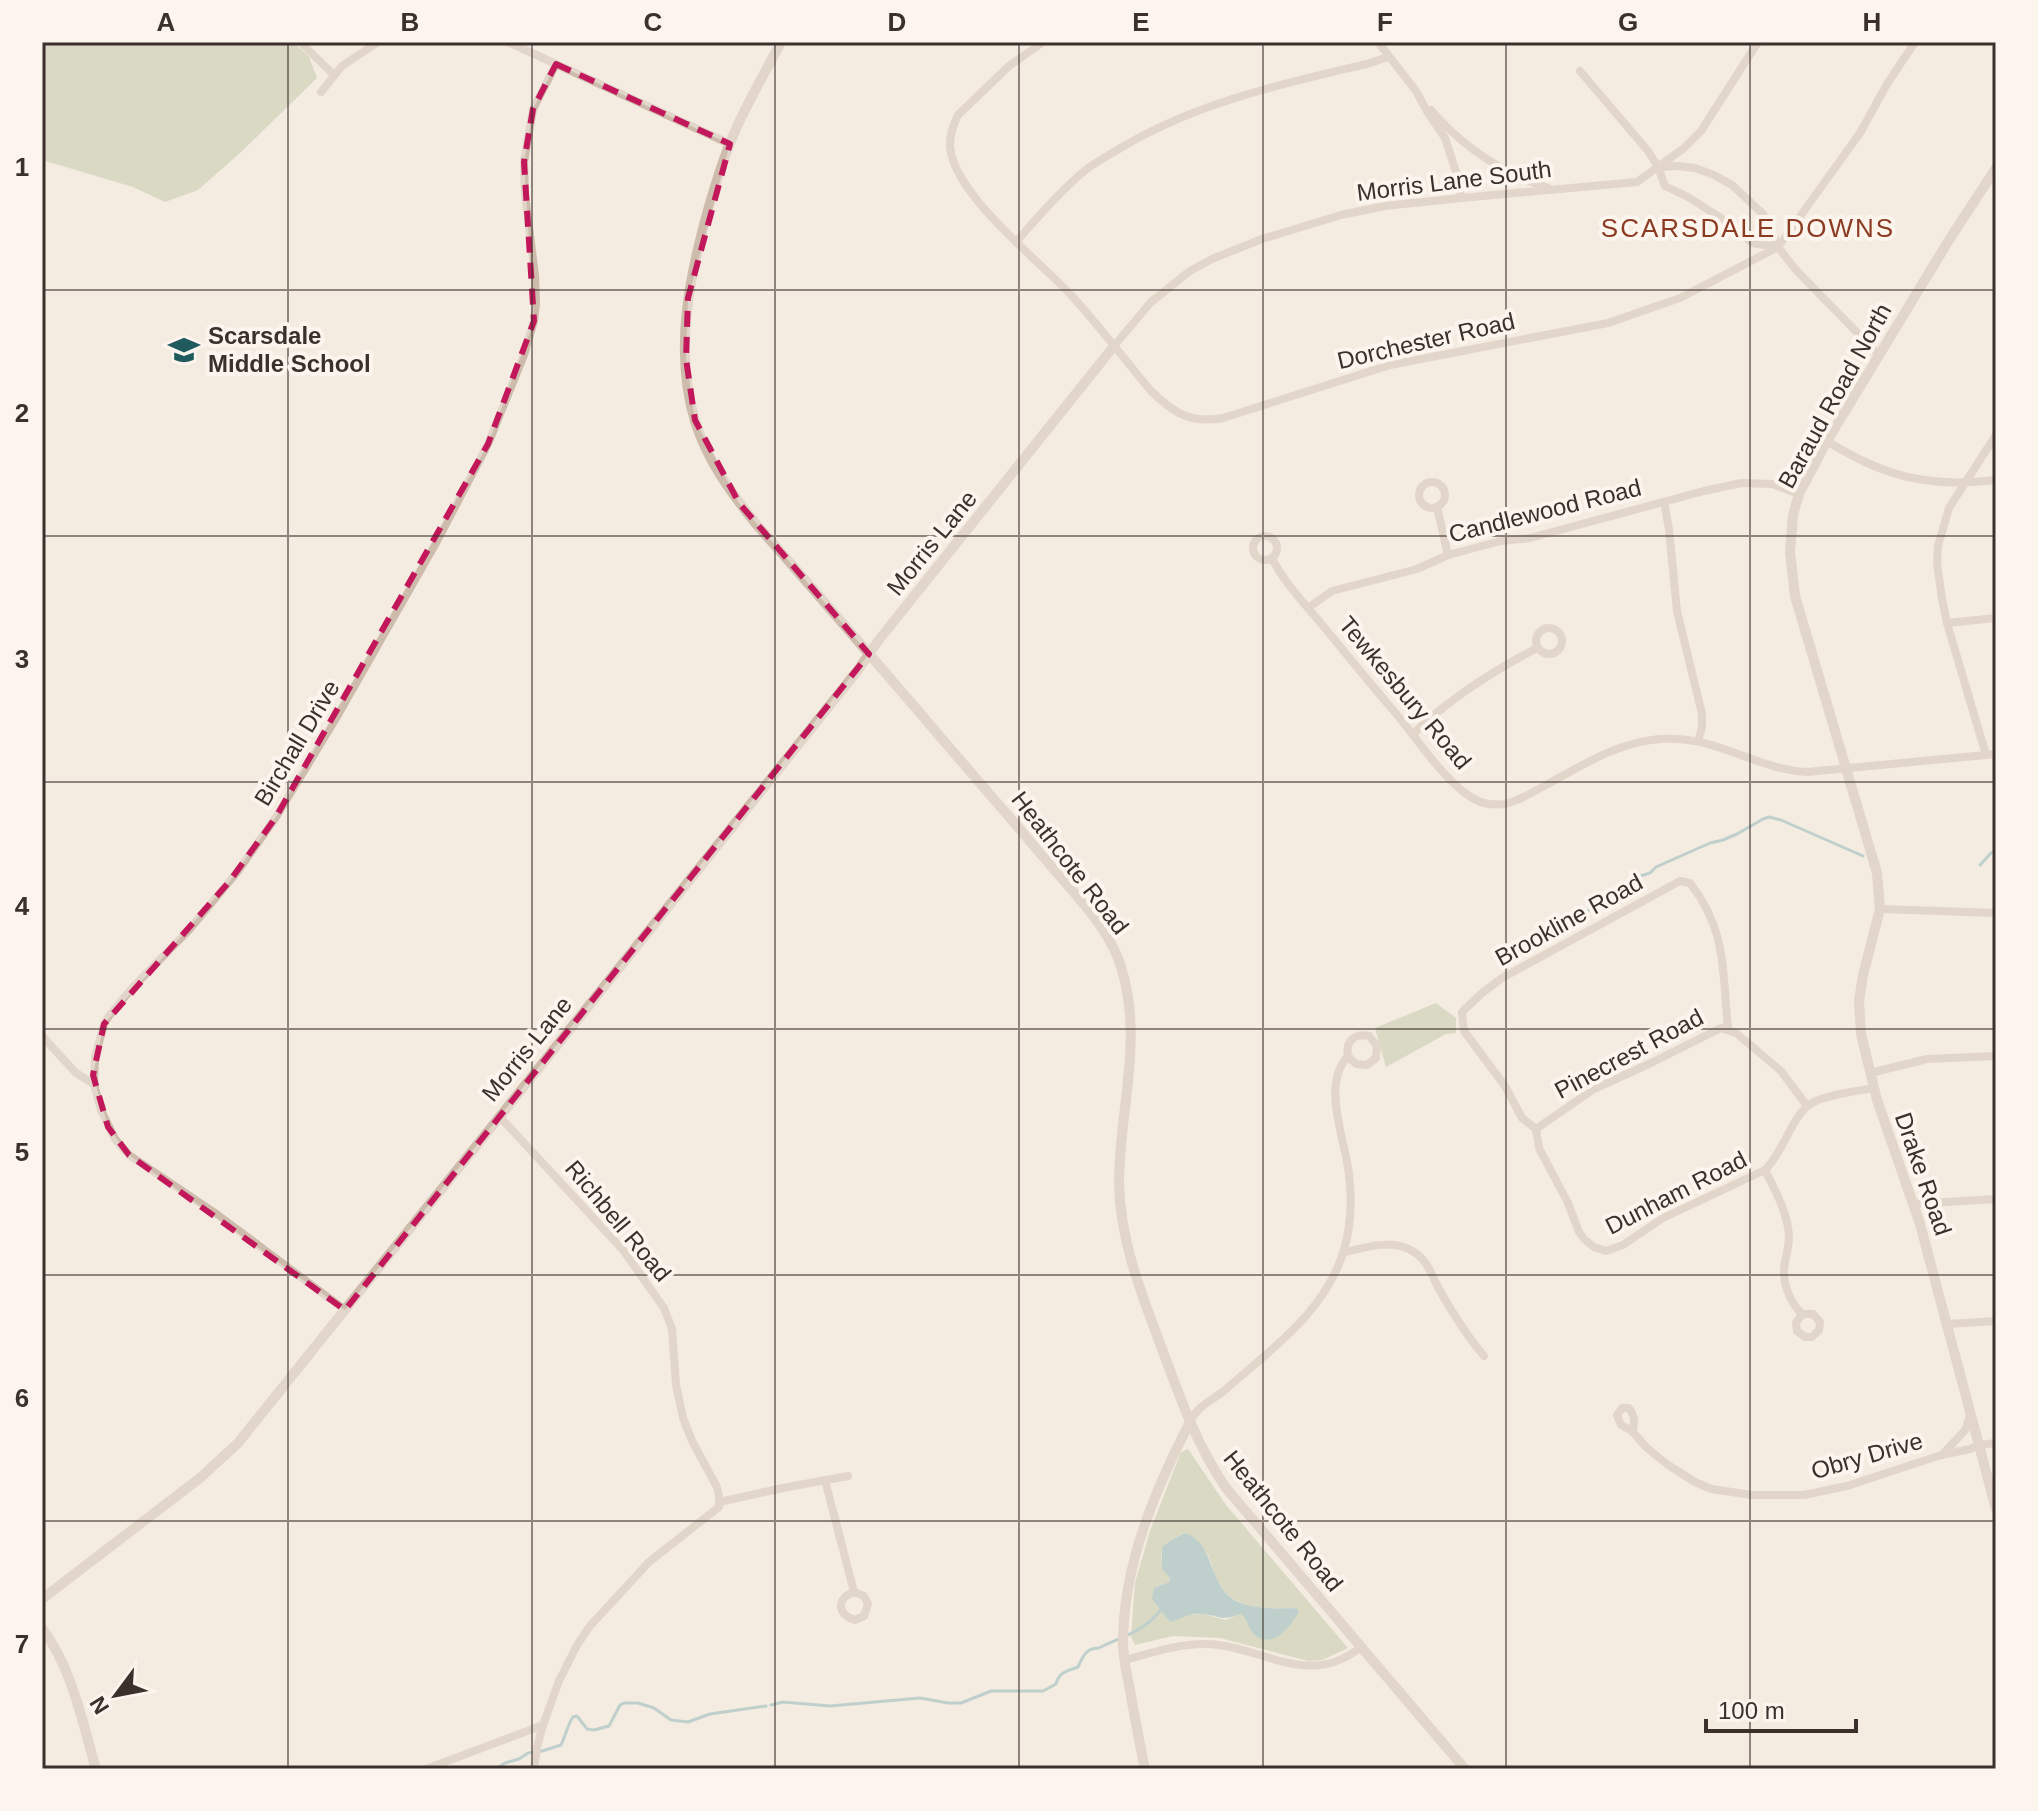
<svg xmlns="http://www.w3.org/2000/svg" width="2038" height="1811" viewBox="0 0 2038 1811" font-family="Arial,sans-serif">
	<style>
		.green { fill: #b8c4a0; fill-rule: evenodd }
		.water { fill: #7fb0b2 }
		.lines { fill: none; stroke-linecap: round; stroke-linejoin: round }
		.stream { stroke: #7fb0b2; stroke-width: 3 }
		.minor { stroke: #cdbbac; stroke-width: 8 }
		.tertiary { stroke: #cdbbac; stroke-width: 10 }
		.marked { fill: none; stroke: #c2185b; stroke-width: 6; stroke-dasharray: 16 10; stroke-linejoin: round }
		.grid { fill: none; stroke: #3b302b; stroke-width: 2; stroke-opacity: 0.55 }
		.labels { text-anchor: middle; stroke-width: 8; stroke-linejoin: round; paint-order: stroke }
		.street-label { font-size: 24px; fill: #3b302b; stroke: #fbf5ee }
		.poi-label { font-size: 24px; font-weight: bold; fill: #3b302b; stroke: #fbf5ee; text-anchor: start }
		.neighbourhood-label { font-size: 26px; letter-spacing: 2px; fill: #8c3b22; stroke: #fbf5ee }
		.neatline { fill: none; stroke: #3b302b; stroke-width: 3 }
		.grid-label { font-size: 26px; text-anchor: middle; font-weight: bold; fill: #3b302b }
	</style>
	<rect width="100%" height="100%" fill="#f4ebe1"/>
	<!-- green -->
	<g class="green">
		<path d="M42,42H293L309,57L317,78L239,154L198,190L165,202L133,187L42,160Z"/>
		<path d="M1436,1003L1456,1018V1033L1446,1034L1386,1067L1375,1028Z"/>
		<path d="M1188,1449L1226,1505L1348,1648L1322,1660L1308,1661L1220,1638L1173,1636L1135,1645L1131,1637L1135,1583L1150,1531L1181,1452ZM1185,1533C1192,1540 1203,1547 1208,1555C1213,1565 1214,1576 1220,1585C1233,1609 1272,1610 1296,1608C1294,1625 1279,1641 1261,1638L1246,1617L1241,1614L1225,1620L1204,1614L1185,1615L1162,1585L1169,1582L1170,1577C1161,1563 1161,1566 1162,1548L1170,1541Z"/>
	</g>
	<!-- water -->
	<path class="water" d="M1185,1533C1215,1543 1208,1583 1233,1599C1249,1609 1277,1609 1296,1608L1299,1611C1292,1626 1272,1650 1255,1635C1248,1629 1248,1619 1241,1614C1217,1622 1224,1616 1202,1614C1190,1612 1181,1619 1170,1622L1152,1599L1154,1588L1169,1582L1170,1578L1162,1569V1547L1170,1541Z"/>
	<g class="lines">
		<!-- stream -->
		<g class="stream">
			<path d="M1980,865L1991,853L1996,851"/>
			<path d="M1561,929L1568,928L1583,914L1609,897L1617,894L1637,877L1650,873L1656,867L1710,843L1723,840L1737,834L1763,819L1769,817L1781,820L1863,856"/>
			<path d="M771,1705L783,1702L830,1706L920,1698L948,1703H961L991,1691H1043L1056,1684C1059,1672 1067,1671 1078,1667C1083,1656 1086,1648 1099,1648C1123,1636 1143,1632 1160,1611"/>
			<path d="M496,1769L505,1763L519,1759L528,1753L542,1751L561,1745C566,1735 567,1726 573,1717L577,1716L587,1729L594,1730L609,1726L620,1705L624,1703H638L654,1708L671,1720L688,1722L710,1714L766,1706"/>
		</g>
		<!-- minor -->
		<g class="minor">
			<path d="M300,42L334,75"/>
			<path d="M508,42L730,144"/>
			<path d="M1043,42L1009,66L958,115C953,125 950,134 950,145C952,194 1040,261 1072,296C1100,327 1125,360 1151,391C1174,413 1190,424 1223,418L1390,365L1608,323L1680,298L1778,247L1860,133L1887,84L1915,42"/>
			<path d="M1378,42L1416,91L1428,113L1445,138L1458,178L1461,198"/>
			<path d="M1580,71L1648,151L1658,167L1665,186L1688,197L1721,218L1752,243L1777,247"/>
			<path d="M321,92L342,66L378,42"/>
			<path d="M1431,110C1462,146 1502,173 1548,188"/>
			<path d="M1658,167L1677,166L1695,168L1714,175L1732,185L1763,214L1770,226L1778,247L1796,270L1878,354"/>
			<path d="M1016,242C1039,216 1061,190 1088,168C1098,161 1109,155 1119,149C1195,103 1281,84 1367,64L1388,57"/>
			<path d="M1114,346L1151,302L1190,271L1212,259L1262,239L1341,215L1385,206L1461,198L1637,182L1684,148L1701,131L1758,42"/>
			<path d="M1827,441C1884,477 1929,488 1996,480"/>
			<circle cx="1432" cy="495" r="13"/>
			<path d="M1664,502L1669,529L1677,611L1702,714V727L1698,741"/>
			<path d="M1437,507L1448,555"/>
			<circle cx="1265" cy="548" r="12"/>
			<path d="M1272,558C1283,581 1303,602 1319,621C1344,651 1368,681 1393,710C1416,737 1437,771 1465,793C1476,802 1490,806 1504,804C1520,801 1534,791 1548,784C1584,764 1619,742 1660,739C1717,735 1754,769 1807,772L1996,754"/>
			<path d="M1308,608L1332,591L1417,569L1448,555L1501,541L1530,538L1704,491L1741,483L1772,484L1799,494"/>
			<path d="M1947,623L1996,618"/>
			<circle cx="1549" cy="641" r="13"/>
			<path d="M1413,734C1450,698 1491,672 1537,648"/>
			<path d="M1986,755L1947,623L1942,599L1937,563L1938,546L1949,508L1996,435"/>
			<path d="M1880,909L1996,913"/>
			<path d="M42,1036L76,1073L94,1084"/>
			<path d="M1870,1073L1927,1059L1996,1056"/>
			<path d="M499,1116L623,1250L664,1308L672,1329L676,1385L683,1418L692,1441L717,1487L719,1496V1507L649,1562L590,1626L577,1645L559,1681L543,1725L537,1747L534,1769"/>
			<path d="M1536,1129L1522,1118L1505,1086L1464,1031L1462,1012L1482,993L1502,978L1680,881L1690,883C1728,932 1722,972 1728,1029"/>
			<path d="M1536,1129L1539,1148L1568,1203L1579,1232L1584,1239L1594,1247L1606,1251L1623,1245L1663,1218L1765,1170C1784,1152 1792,1114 1812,1103C1825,1095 1858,1091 1874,1088"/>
			<path d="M1536,1129L1594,1089L1649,1064L1721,1028L1736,1033L1781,1071L1807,1106"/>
			<path d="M1765,1170C1775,1190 1788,1214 1789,1236C1789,1245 1787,1253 1785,1262C1781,1281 1789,1301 1802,1314H1813L1820,1322L1819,1330L1812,1337H1805L1797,1331L1796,1323L1802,1314"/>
			<path d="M1913,1204L1996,1199"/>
			<path d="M1343,1253C1371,1245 1403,1236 1424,1261C1431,1270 1434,1280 1439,1289C1452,1312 1466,1335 1484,1356"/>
			<path d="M345,1310L215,1213L129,1155L115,1139L101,1110L94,1084L95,1057L104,1024L109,1016L133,987L189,930L238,871L276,817L335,720L436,543L488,444L524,355L534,321L536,303L535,275L525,195L524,162L533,109L556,64"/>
			<path d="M1947,1324L1996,1321"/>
			<path d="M1190,1422C1198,1405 1211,1401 1225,1390C1270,1350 1324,1313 1343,1253C1351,1228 1352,1199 1349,1174C1345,1139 1321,1085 1348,1056C1345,1041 1355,1033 1369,1036L1377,1046L1376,1058L1367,1065L1356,1064L1348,1056"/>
			<path d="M1632,1431C1636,1423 1634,1415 1629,1408H1622L1617,1415L1621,1425L1632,1431L1647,1448L1668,1465L1695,1482L1711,1489L1752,1495H1804L1847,1486L1941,1455L1970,1449L1979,1445L1996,1443"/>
			<path d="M1942,1455L1966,1429L1970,1415"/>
			<path d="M825,1480L854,1592L864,1596L868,1604L864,1616L855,1620C837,1615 836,1598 854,1592"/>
			<path d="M719,1502L783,1488L848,1476"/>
			<path d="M1125,1660C1151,1653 1177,1644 1205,1644C1262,1645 1308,1690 1361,1647"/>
			<path d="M426,1769L543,1725"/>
		</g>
		<!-- tertiary -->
		<g class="tertiary">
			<path d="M781,42C766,71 749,99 736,129C724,155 716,182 708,210C689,278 674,351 695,421C707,460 731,493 757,525C838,617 918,711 998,804C1021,830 1042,856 1065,882C1087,908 1111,934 1121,967C1144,1040 1119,1110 1119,1183C1120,1240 1141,1293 1161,1346C1179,1395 1196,1444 1226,1488L1465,1769"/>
			<path d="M1996,168L1949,240L1827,441L1799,494L1793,515L1790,552L1795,596L1877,873L1880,909L1863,975L1859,1001L1861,1034L1877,1100L1920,1224L1996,1509"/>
			<path d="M42,1599L200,1478L238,1443L858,670L878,641L1114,346"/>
			<path d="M42,1628C72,1668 82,1721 96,1769"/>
			<path d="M1145,1769C1139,1741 1134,1713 1129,1685C1126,1671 1123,1657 1123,1643C1123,1565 1155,1490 1190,1422"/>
		</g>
	</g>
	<!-- marked area -->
	<path d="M0 0H2038V1811H0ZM556,64L730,144L688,298L686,359L695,420L739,503L869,654L345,1310L129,1155L108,1127L93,1075L104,1024L229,882L276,817L488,444L534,321L524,162L533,109Z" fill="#f4ebe1" fill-opacity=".55" fill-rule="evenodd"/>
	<path class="marked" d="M556,64L730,144L688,298L686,359L695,420L739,503L869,654L345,1310L129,1155L108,1127L93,1075L104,1024L229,882L276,817L488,444L534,321L524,162L533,109Z"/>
	<!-- grid -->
	<path class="grid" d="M288,42V1769M532,42V1769M775,42V1769M1019,42V1769M1263,42V1769M1506,42V1769M1750,42V1769M42,290H1996M42,536H1996M42,782H1996M42,1029H1996M42,1275H1996M42,1521H1996"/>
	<!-- icons -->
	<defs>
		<symbol id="school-bare" viewBox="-9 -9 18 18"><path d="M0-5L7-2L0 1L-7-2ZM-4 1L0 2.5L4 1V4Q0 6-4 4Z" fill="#1f5a5e" stroke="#fbf5ee" stroke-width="2.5" paint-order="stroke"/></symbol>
	</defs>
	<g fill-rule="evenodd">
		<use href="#school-bare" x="162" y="328" width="44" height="44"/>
	</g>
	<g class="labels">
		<!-- street labels -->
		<g class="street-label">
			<text transform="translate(1454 181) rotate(-7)" y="8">Morris Lane South</text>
			<text transform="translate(1426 341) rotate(-13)" y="8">Dorchester Road</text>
			<text transform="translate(1835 396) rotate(-61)" y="8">Baraud Road North</text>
			<text transform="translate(1545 511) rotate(-14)" y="8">Candlewood Road</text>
			<text transform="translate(932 543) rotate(-51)" y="8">Morris Lane</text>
			<text transform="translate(1405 693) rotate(50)" y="8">Tewkesbury Road</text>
			<text transform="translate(297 743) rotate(-59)" y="8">Birchall Drive</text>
			<text transform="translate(1070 863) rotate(52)" y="8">Heathcote Road</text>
			<text transform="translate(1569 920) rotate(-29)" y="8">Brookline Road</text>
			<text transform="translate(527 1049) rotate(-51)" y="8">Morris Lane</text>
			<text transform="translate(1629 1054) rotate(-28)" y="8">Pinecrest Road</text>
			<text transform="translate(1923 1174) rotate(71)" y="8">Drake Road</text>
			<text transform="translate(1676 1193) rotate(-27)" y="8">Dunham Road</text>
			<text transform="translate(618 1221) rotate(50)" y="8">Richbell Road</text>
			<text transform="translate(1867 1456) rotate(-16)" y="8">Obry Drive</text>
			<text transform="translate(1283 1521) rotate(51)" y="8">Heathcote Road</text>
		</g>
		<!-- poi labels -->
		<g class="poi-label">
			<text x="208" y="344">Scarsdale<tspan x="208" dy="28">Middle School</tspan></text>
		</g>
		<!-- neighbourhood labels -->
		<g class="neighbourhood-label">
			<text x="1748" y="237">SCARSDALE DOWNS</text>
		</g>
	</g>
	<!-- border -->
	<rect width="2038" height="1811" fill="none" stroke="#fbf5ee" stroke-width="88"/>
	<!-- north arrow -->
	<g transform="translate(116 1695) rotate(238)" stroke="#fbf5ee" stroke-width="6" paint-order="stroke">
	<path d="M0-6L14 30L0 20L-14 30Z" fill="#3b302b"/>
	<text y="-12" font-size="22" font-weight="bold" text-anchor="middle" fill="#3b302b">N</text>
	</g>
	<!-- scale -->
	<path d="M1706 1719v12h150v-12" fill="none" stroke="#3b302b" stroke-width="4"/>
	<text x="1718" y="1719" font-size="24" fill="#3b302b" stroke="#fbf5ee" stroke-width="6" paint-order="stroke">100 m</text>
	<rect x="44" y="44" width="1950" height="1723" class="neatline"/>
	<g class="grid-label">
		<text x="166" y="31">A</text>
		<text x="410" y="31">B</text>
		<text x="653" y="31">C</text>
		<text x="897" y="31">D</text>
		<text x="1141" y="31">E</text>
		<text x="1385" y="31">F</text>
		<text x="1628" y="31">G</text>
		<text x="1872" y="31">H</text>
		<text x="22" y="176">1</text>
		<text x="22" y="422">2</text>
		<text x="22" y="668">3</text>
		<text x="22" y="915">4</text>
		<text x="22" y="1161">5</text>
		<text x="22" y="1407">6</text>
		<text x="22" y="1653">7</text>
	</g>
</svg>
